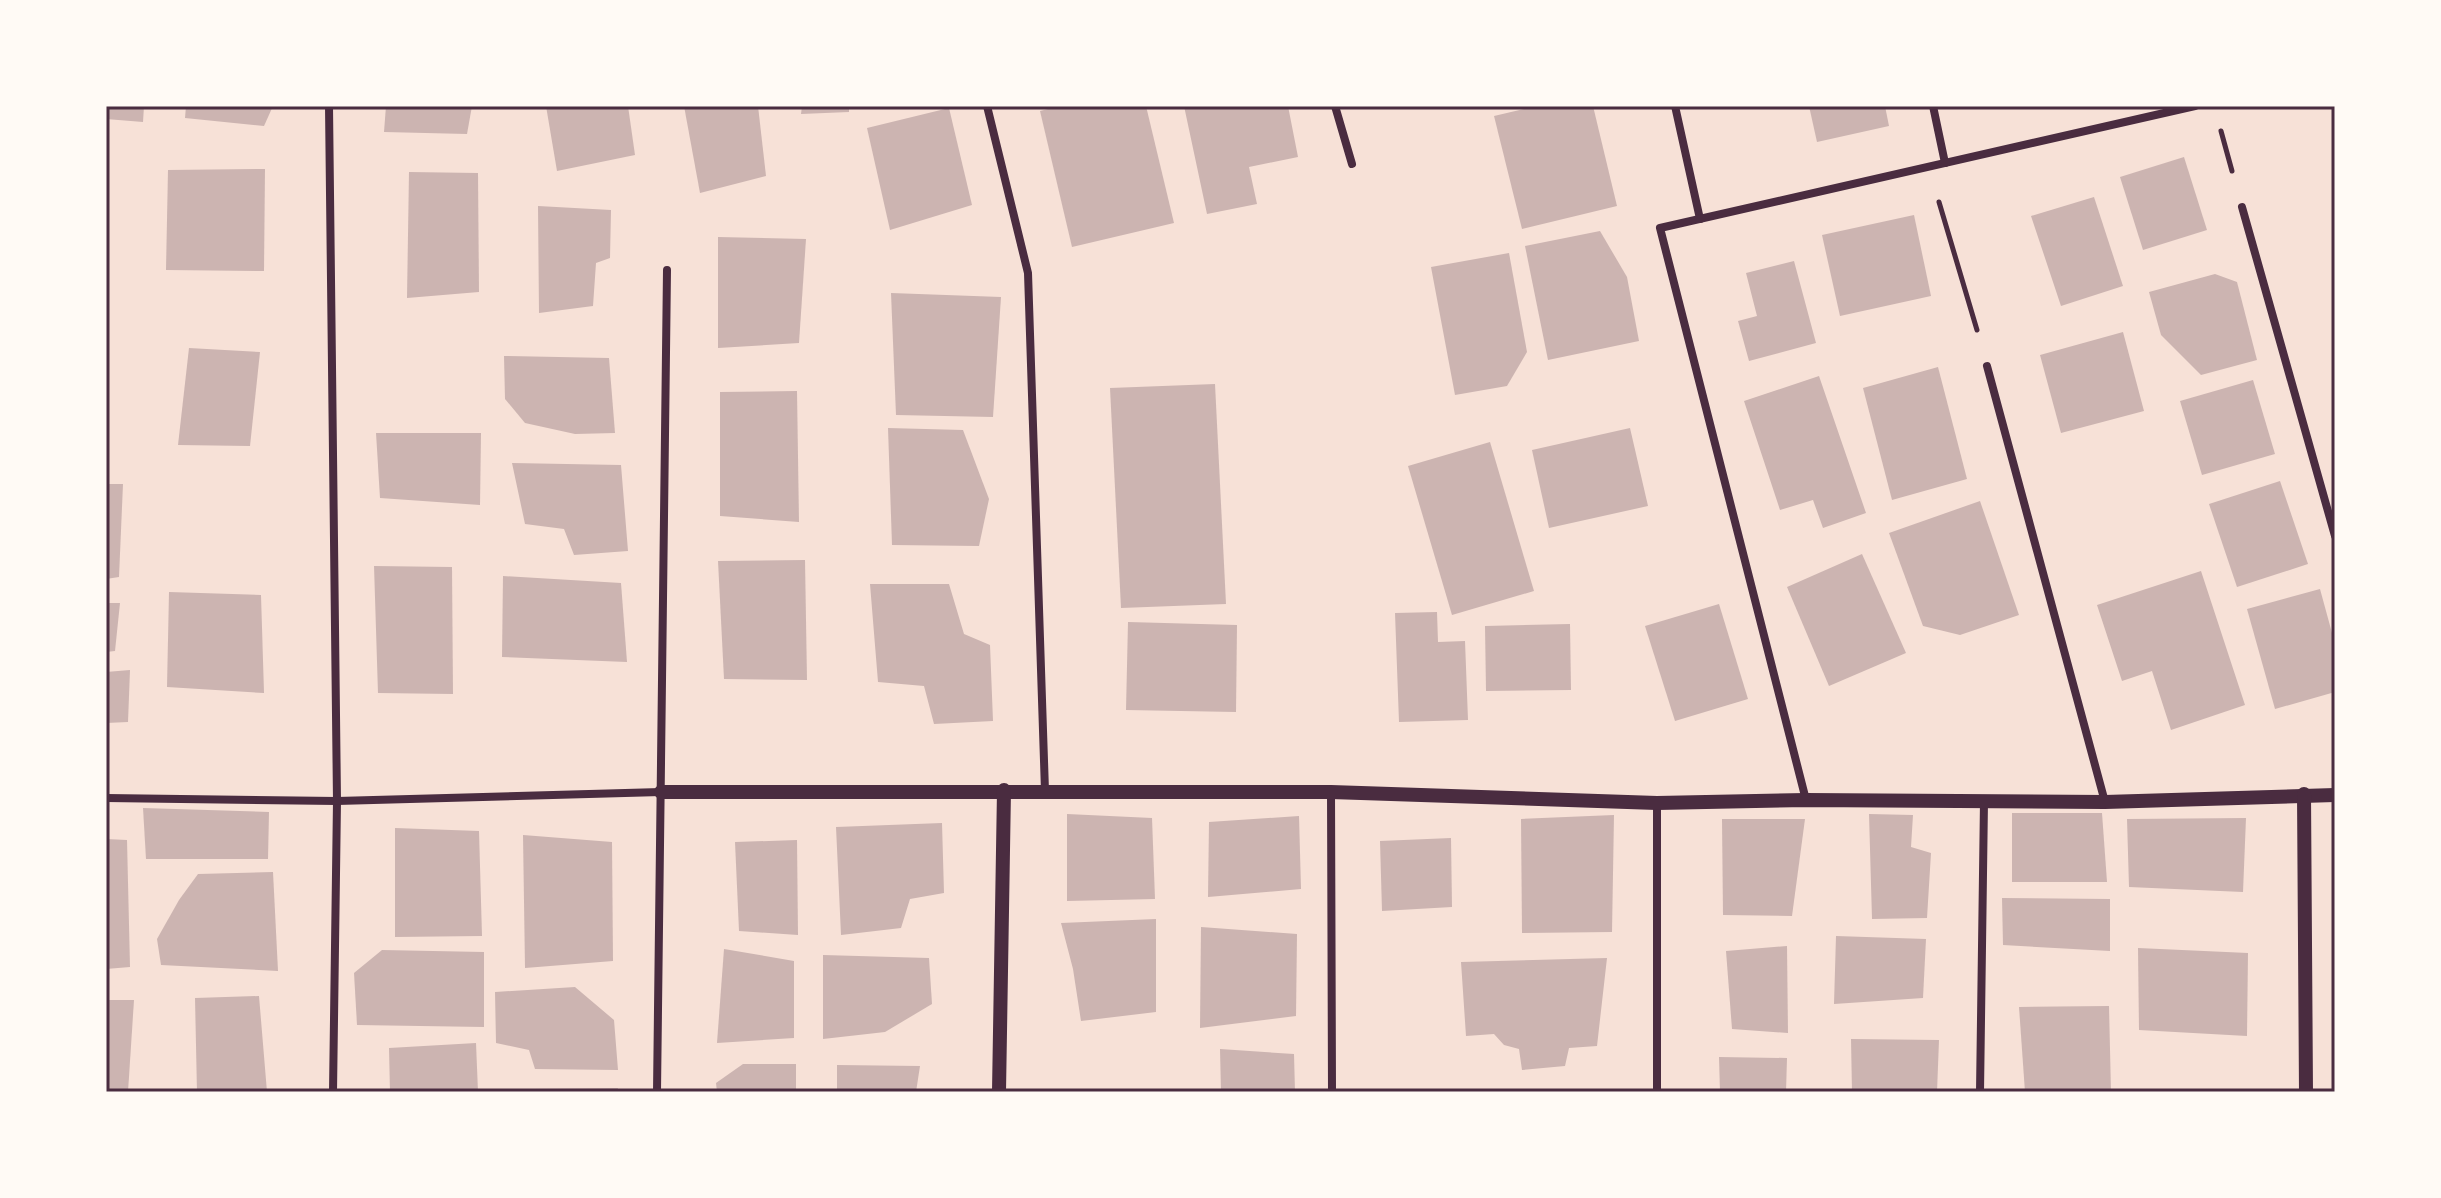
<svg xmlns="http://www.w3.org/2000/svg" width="2441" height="1198" viewBox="0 0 2441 1198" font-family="'Golos Text',sans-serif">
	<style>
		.building { fill: #ccb4b1 }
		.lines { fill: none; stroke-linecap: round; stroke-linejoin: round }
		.path { stroke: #4a2c40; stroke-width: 5 }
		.minor { stroke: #4a2c40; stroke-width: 8 }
		.tertiary { stroke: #4a2c40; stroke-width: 14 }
		.neatline { fill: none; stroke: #4a2c40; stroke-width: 3 }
	</style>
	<rect width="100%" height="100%" fill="#f7e1d7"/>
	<!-- building -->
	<g class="building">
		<path d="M106,106H144L143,122L106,119Z"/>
		<path d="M186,106H273L264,126L185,118Z"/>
		<path d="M386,106H472L467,134L384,132Z"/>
		<path d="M546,106H628L635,155L557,171Z"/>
		<path d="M684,106H758L766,176L700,193Z"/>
		<path d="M802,106H849V112L801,114Z"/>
		<path d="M1060,106H1146L1174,223L1072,247L1040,111Z"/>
		<path d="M1184,106H1288L1298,157L1249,167L1257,204L1207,214Z"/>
		<path d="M1536,106H1593L1617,206L1522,229L1494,116Z"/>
		<path d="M1809,106H1885L1889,126L1817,142Z"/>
		<path d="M949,108L972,205L890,230L867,128Z"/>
		<path d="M2184,157L2207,230L2143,250L2120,177Z"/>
		<path d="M265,169L264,271L166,270L168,170Z"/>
		<path d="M409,172L478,173L479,292L407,298Z"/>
		<path d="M2094,197L2123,286L2061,306L2031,216Z"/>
		<path d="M538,206L611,210L610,258L596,263L593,306L539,313Z"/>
		<path d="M1914,215L1931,296L1840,316L1822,235Z"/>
		<path d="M1600,231L1627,277L1639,341L1548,360L1525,246Z"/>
		<path d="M718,237L806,239L799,343L718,348Z"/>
		<path d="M1509,253L1527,352L1507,386L1455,395L1431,267Z"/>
		<path d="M1794,261L1816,343L1749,361L1738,321L1757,316L1746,273Z"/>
		<path d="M2215,274L2237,282L2257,360L2201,375L2161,335L2149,292Z"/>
		<path d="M891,293L1001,297L993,417L896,415Z"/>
		<path d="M2123,332L2144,411L2061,433L2040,355Z"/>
		<path d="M189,348L260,352L250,446L178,445Z"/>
		<path d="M504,356L609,358L615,433L575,434L525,423L505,399Z"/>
		<path d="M1938,367L1967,479L1892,500L1863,388Z"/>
		<path d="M1819,376L1866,513L1823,528L1813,500L1780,510L1744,401Z"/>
		<path d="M2253,380L2275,454L2202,475L2180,401Z"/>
		<path d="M1215,384L1226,604L1121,608L1110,388Z"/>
		<path d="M797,391L799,522L720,516V392Z"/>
		<path d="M888,428L963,430L989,499L979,546L892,545Z"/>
		<path d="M1630,428L1648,506L1549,528L1532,450Z"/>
		<path d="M376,433H481L480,505L380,498Z"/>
		<path d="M1490,442L1534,591L1452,615L1408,466Z"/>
		<path d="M512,463L621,465L628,551L574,555L564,529L525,524Z"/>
		<path d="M2280,481L2308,564L2237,587L2209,504Z"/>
		<path d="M106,484H123L119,577L106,579Z"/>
		<path d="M1980,501L2019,615L1960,635L1923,626L1889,533Z"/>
		<path d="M1862,554L1906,653L1829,686L1787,587Z"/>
		<path d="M805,560L807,680L724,679L718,561Z"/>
		<path d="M374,566L452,567L453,694L378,693Z"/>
		<path d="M2201,571L2245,705L2171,730L2152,671L2122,681L2097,605Z"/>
		<path d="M503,576L621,583L627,662L502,657Z"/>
		<path d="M870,584H949L964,634L990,645L993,721L934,724L924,686L878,682Z"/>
		<path d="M2320,589L2335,644V692L2275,709L2247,609Z"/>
		<path d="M169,592L261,595L264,693L167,687Z"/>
		<path d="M106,603H120L115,651L106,652Z"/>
		<path d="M1719,604L1748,699L1675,721L1645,626Z"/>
		<path d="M1437,612L1438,642L1465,641L1468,720L1399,722L1395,613Z"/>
		<path d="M1128,622L1237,625L1236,712L1126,710Z"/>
		<path d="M1570,624L1571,690L1486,691L1485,626Z"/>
		<path d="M130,670L128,722L106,723V672Z"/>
		<path d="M143,808L269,812L268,859H146Z"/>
		<path d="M2012,813H2102L2107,882H2012Z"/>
		<path d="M1067,814L1152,818L1155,899L1067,901Z"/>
		<path d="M1869,814L1913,815L1911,847L1931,853L1927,918L1872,919Z"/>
		<path d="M1614,815L1612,932L1522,933L1521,819Z"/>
		<path d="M1299,816L1301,889L1208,897L1209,822Z"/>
		<path d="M2246,818L2243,892L2129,887L2127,819Z"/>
		<path d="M1722,819H1805L1792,916L1723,915Z"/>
		<path d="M942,823L944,893L910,899L901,928L841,935L836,827Z"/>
		<path d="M395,828L479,831L482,936L395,937Z"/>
		<path d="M523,835L612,842L613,961L525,968Z"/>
		<path d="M1451,838L1452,907L1382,911L1380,841Z"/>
		<path d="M106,839L127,840L130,967L106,969Z"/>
		<path d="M797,840L798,935L739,931L735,842Z"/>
		<path d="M273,872L278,971L161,965L157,939L179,900L198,874Z"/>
		<path d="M2002,898L2110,899V951L2003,945Z"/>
		<path d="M1156,919V1012L1081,1021L1073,969L1061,923Z"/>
		<path d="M1201,927L1297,934L1296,1016L1200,1028Z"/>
		<path d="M1836,936L1926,939L1923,998L1834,1004Z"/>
		<path d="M1787,946L1788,1033L1732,1029L1726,951Z"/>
		<path d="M2138,948L2248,953L2247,1036L2139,1030Z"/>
		<path d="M724,949L794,961V1038L717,1043Z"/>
		<path d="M382,950L484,952V1027L357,1025L354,973Z"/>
		<path d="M823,955L929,958L932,1004L885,1032L823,1039Z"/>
		<path d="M1607,958L1597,1046L1569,1048L1565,1066L1522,1070L1519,1049L1504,1045L1494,1034L1466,1036L1461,962Z"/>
		<path d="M575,987L614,1020L618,1070L535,1069L529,1050L496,1043L495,992Z"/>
		<path d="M259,996L267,1092H197L195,998Z"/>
		<path d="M106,1000H134L128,1092H106Z"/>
		<path d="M2109,1006L2111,1092H2025L2019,1007Z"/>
		<path d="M1851,1039L1939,1040L1937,1092H1852Z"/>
		<path d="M476,1043L478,1092H390L389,1048Z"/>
		<path d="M1220,1049L1294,1054L1295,1092H1221Z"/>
		<path d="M1719,1057L1787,1058L1786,1092H1720Z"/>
		<path d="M743,1064H796V1092H717L716,1083Z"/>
		<path d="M837,1065L920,1066L916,1092H837Z"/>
		<path d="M618,1088L617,1092H535V1089Z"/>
	</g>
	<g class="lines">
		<!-- path -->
		<g class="path">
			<path d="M2221,131L2232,171"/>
			<path d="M1939,202L1977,330"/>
		</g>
		<!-- minor -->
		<g class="minor">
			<path d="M329,106L337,801L333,1092"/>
			<path d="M987,106L1028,273L1045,791"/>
			<path d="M1335,106L1352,164"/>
			<path d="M1675,106L1700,219"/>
			<path d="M1933,106L1945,163"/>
			<path d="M2242,207L2335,536"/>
			<path d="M1987,366L2105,802"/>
			<path d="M1331,792L1332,1092"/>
			<path d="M106,798L337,801L661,792"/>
			<path d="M1806,800L1660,228L2195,106"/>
			<path d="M1657,803V1092"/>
			<path d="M657,1092L667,270"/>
			<path d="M1980,1092L1984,801"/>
		</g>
		<!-- tertiary -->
		<g class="tertiary">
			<path d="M661,792H1331L1657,803L1806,800L2105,802L2335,795"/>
			<path d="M2304,794L2306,1092"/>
			<path d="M999,1092L1004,790"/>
		</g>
	</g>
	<!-- border -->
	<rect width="2441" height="1198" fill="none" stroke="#fffaf5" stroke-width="216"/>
	<rect x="108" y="108" width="2225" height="982" class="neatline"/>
</svg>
